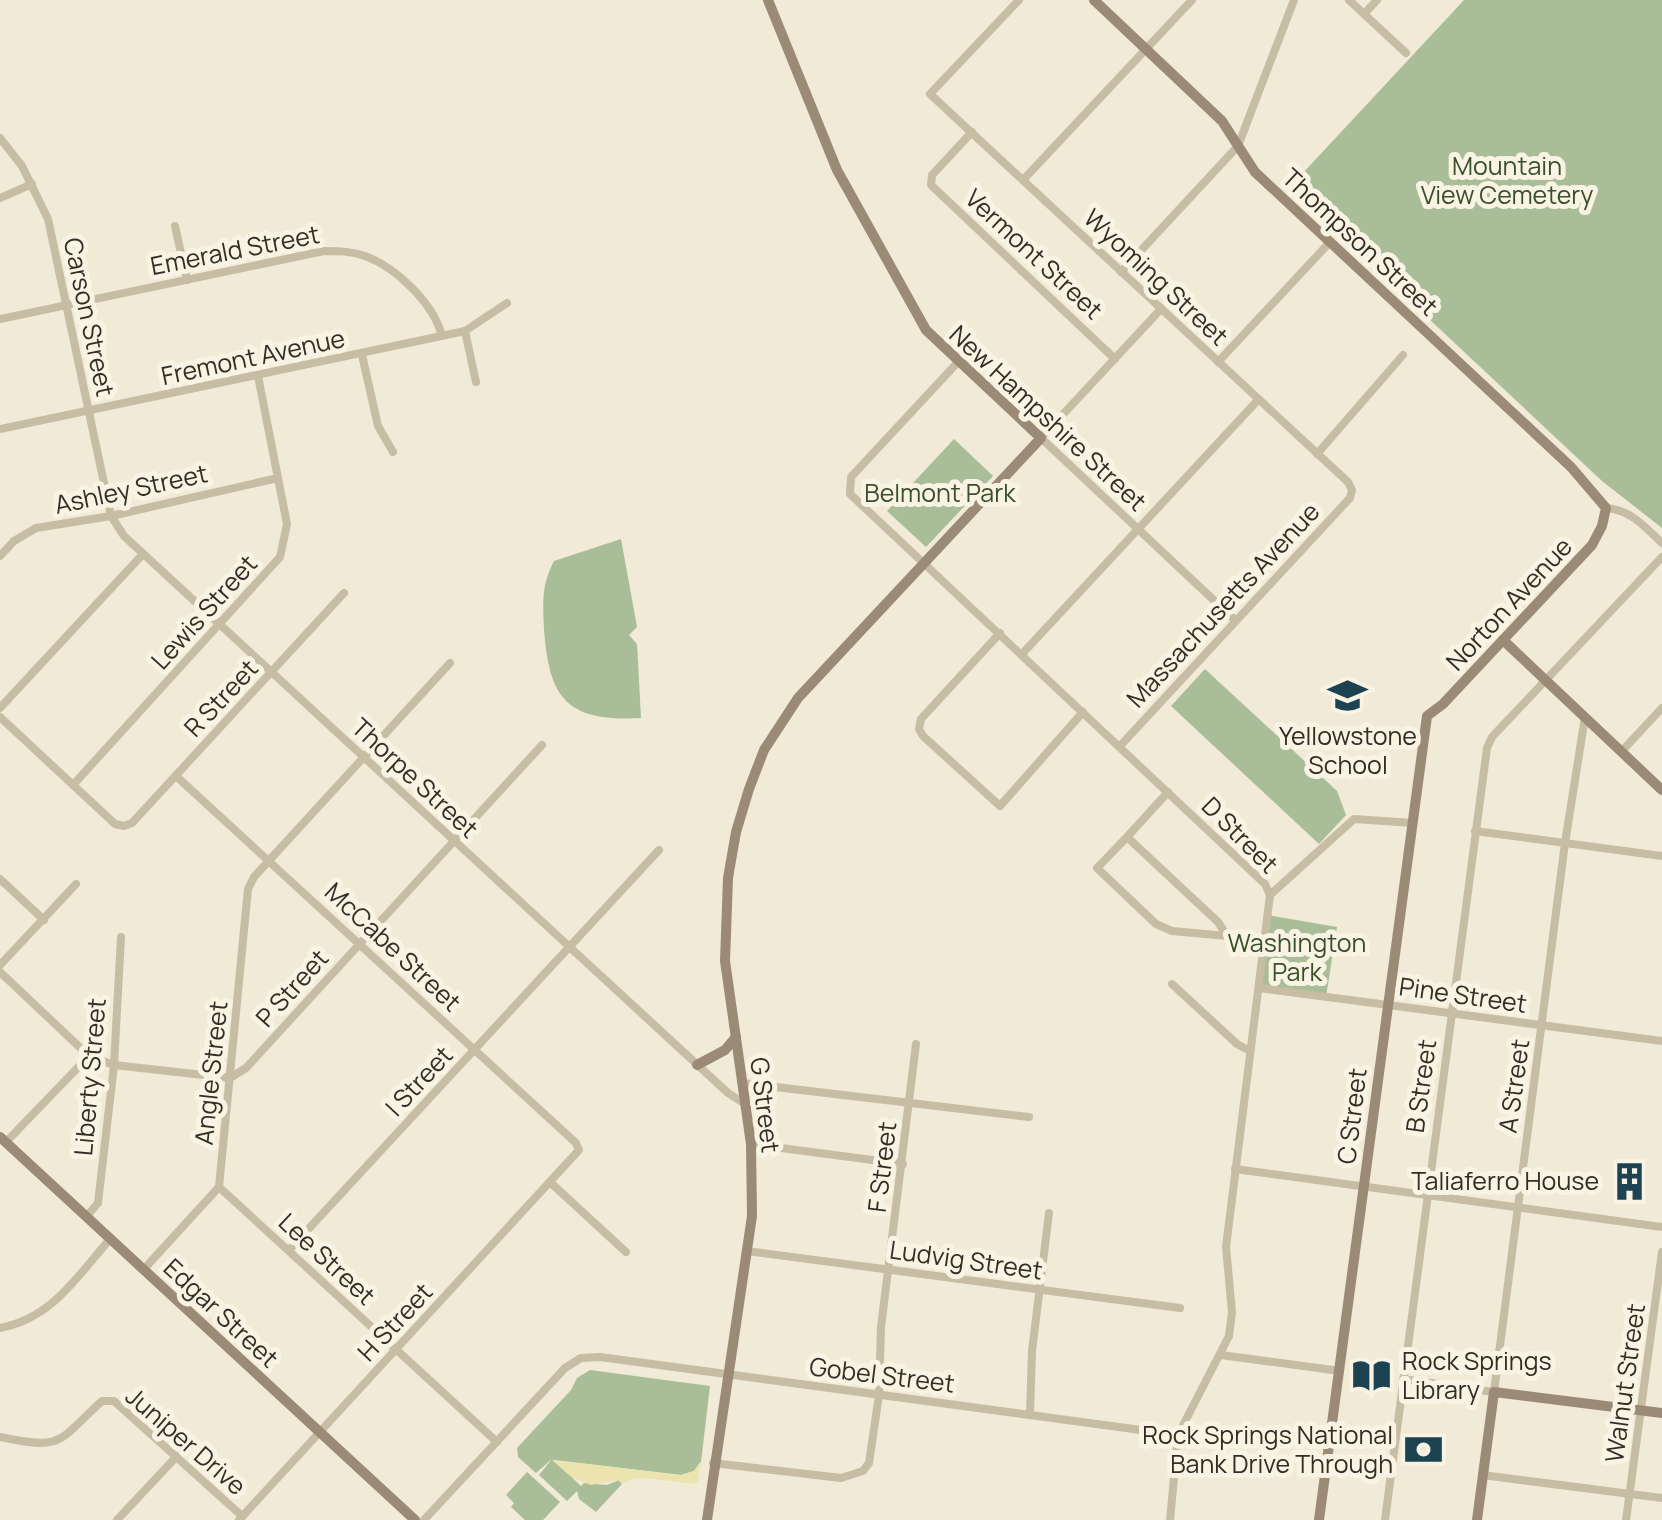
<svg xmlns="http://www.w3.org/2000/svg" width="1662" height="1520" viewBox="0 0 1662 1520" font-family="Manrope,sans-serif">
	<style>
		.green { fill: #a9be98 }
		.sand { fill: #ebe4ae }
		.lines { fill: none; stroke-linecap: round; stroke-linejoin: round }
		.street { stroke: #c7bca4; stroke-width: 8 }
		.secondary { stroke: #9b8b76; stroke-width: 10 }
		.labels { text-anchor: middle; stroke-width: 10; stroke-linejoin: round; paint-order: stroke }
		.park-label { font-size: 25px; fill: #3a502a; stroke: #f8f3e3 }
		.street-label { font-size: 25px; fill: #332d25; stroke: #f8f3e3 }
		.poi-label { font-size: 25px; fill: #332d25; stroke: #f8f3e3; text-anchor: end }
	</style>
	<rect width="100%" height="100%" fill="#f0ead7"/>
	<!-- green -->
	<g class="green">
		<path d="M1464,0H1662V528L1602,481L1289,188Z"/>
		<path d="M954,439L993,476L926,547L887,511Z"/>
		<path d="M621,539L637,627L629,635L637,644L641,718C568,722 549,700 544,629C543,602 541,586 554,561Z"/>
		<path d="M1205,669L1337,791L1346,815L1319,844L1171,706Z"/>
		<path d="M1267,915L1337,927L1326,997L1259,988Z"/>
		<path d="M590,1370L710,1386L701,1462L694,1471L681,1475L554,1460L581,1486L584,1483L607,1485L619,1480L622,1484L596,1512L579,1499L577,1491L567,1501L539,1475L552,1459L536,1473L518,1457L517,1448L571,1390L577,1378Z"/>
		<path d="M527,1472L560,1502L543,1520H525L511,1507L514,1503L506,1495Z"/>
	</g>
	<!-- sand -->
	<path class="sand" d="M552,1460L681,1475L694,1471L700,1462L698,1481L693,1484L645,1478L631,1479L622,1484L618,1480L591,1485L570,1476Z"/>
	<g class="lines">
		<!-- street -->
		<g class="street">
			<path d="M1019,0L930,94L1348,482L1352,490L1350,498L1120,746"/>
			<path d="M1349,0L1406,53"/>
			<path d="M1364,14L1377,0"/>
			<path d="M972,132L932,175L931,185L1115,359"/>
			<path d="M0,138L22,166L48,219L111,516L124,536L728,1093L745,1104"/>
			<path d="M1023,180L1192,0"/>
			<path d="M0,198L32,184"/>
			<path d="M175,226L187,280"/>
			<path d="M1121,272L1238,146L1294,0"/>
			<path d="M1161,309L1041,438L1236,621"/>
			<path d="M0,319L324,251C338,251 351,251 365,256C396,267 434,304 442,336"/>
			<path d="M465,331L476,382"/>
			<path d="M362,355L378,426L393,452"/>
			<path d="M958,362L851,477L850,494L1265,884L1270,895L1226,1247L1232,1312L1229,1336L1178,1435L1170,1520"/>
			<path d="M1218,362L1330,242"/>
			<path d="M0,429L465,331L507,303"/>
			<path d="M1317,454L1403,355"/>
			<path d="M1606,508C1631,510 1644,526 1662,543"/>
			<path d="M0,556L14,541L36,528L111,516L278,478"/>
			<path d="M1000,633L921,719L919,729L923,736L1000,806L1083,712"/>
			<path d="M1022,654L1258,400"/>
			<path d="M0,708L143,554"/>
			<path d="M0,717L115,824L124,826L132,823L344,593"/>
			<path d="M1621,752L1662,708"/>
			<path d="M176,776L576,1143L579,1150L239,1520"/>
			<path d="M73,785L280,557L287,524L258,376"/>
			<path d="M1475,831L1662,856"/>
			<path d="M1127,837L1097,868L1156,924L1172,931L1227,936L1218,922L1127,837L1168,792"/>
			<path d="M0,879L44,920"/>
			<path d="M1270,895L1354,819L1413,823"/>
			<path d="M1227,936L1264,944"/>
			<path d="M0,965L76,884"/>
			<path d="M0,972L89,1056L114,1065L230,1078L246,1068L542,745"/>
			<path d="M1172,984L1237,1044L1250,1051"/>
			<path d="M1259,988L1662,1041"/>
			<path d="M742,1083L1029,1117"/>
			<path d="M6,1142L89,1056"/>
			<path d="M751,1144L903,1164"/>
			<path d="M1235,1169L1662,1227"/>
			<path d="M551,1183L626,1252"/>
			<path d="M219,1187L497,1442"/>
			<path d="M87,1216L98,1203L114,1065L121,937"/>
			<path d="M289,1250L659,850"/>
			<path d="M747,1251L1180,1308"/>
			<path d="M144,1269L219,1187L248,889L254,877L450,663"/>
			<path d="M0,1328C53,1318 77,1276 111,1238"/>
			<path d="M1221,1355L1340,1371"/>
			<path d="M1403,1379L1494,1392L1565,843L1585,717"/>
			<path d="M1030,1414L1032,1351L1049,1213"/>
			<path d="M0,1437C64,1451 58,1441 102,1401H114L242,1516"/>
			<path d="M713,1463L841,1478L863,1471L869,1463L879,1395L881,1327L916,1044"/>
			<path d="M1482,1475L1662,1498"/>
			<path d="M117,1520L177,1456"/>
			<path d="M424,1520L565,1368L581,1358L600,1357L1178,1435"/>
			<path d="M1385,1520L1487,748L1492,737L1662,557"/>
			<path d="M1626,1520L1662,1252"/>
		</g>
		<!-- secondary -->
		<g class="secondary">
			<path d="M1094,0L1222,121L1255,172L1571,467L1606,508L1602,526L1592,545L1443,704L1427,716L1319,1520"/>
			<path d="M1503,640L1662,790"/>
			<path d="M697,1065L725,1050L736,1037"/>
			<path d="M0,1137L415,1520"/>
			<path d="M707,1520L752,1216L751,1144L725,961L728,878L736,832L749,789L764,750L798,698L1041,438L926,330L837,170L768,0"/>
			<path d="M1477,1520L1494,1392L1662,1413"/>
		</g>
	</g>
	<!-- icons -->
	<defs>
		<symbol id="school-bare" viewBox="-9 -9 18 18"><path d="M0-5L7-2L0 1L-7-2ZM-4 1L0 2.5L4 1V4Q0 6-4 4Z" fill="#1d4353" stroke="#f8f3e3" stroke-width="2.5" paint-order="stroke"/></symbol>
		<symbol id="building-bare" viewBox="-9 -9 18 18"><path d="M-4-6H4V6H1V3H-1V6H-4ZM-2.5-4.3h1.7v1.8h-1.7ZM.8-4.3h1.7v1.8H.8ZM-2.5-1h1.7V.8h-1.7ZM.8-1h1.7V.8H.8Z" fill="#1d4353" stroke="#f8f3e3" stroke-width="2.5" paint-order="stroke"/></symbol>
		<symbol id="library-bare" viewBox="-9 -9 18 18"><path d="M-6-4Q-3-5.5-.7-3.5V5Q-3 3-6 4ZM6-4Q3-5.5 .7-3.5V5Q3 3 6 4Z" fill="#1d4353" stroke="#f8f3e3" stroke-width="2.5" paint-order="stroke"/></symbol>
		<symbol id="bank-bare" viewBox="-9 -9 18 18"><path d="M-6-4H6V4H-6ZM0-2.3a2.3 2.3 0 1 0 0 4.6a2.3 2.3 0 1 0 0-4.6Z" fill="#1d4353" stroke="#f8f3e3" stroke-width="2.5" paint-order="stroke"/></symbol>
	</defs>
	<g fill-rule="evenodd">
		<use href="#school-bare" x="1320" y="668" width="55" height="55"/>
		<use href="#building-bare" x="1602" y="1154" width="55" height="55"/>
		<use href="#library-bare" x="1344" y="1348" width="55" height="55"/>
		<use href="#bank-bare" x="1396" y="1422" width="55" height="55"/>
	</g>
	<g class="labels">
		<!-- park labels -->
		<g class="park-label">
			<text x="1507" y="175">Mountain<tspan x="1507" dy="29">View Cemetery</tspan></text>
			<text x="940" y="502">Belmont Park</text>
			<text x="1297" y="952">Washington<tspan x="1297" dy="29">Park</tspan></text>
		</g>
		<!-- street labels -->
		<g class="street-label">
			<text transform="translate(1360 242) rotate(43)" y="9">Thompson Street</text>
			<text transform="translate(235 250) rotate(-11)" y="9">Emerald Street</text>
			<text transform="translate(1034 254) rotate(43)" y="9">Vermont Street</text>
			<text transform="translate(1156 277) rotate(43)" y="9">Wyoming Street</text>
			<text transform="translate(89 317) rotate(78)" y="9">Carson Street</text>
			<text transform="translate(253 357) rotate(-12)" y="9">Fremont Avenue</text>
			<text transform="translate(1048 418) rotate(43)" y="9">New Hampshire Street</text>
			<text transform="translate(131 489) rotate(-12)" y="9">Ashley Street</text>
			<text transform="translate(1509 604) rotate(-47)" y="9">Norton Avenue</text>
			<text transform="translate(1223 605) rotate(-47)" y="9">Massachusetts Avenue</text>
			<text transform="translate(204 612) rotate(-48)" y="9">Lewis Street</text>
			<text transform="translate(221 698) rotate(-47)" y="9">R Street</text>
			<text transform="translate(415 778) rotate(43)" y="9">Thorpe Street</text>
			<text transform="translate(1240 835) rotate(45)" y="9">D Street</text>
			<text transform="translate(393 947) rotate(43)" y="9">McCabe Street</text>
			<text transform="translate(292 988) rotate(-48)" y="9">P Street</text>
			<text transform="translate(1463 995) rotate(8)" y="9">Pine Street</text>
			<text transform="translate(211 1073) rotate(-84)" y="9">Angle Street</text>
			<text transform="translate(90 1077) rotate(-85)" y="9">Liberty Street</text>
			<text transform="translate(419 1081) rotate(-47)" y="9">I Street</text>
			<text transform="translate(1421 1086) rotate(-82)" y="9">B Street</text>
			<text transform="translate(1514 1086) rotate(-82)" y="9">A Street</text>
			<text transform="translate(765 1105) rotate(83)" y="9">G Street</text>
			<text transform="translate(1352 1116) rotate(-83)" y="9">C Street</text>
			<text transform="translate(882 1167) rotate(-83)" y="9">F Street</text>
			<text transform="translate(327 1259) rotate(43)" y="9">Lee Street</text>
			<text transform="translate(966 1260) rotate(8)" y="9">Ludvig Street</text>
			<text transform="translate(221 1313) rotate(43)" y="9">Edgar Street</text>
			<text transform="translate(395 1322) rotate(-47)" y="9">H Street</text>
			<text transform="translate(882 1375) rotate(7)" y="9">Gobel Street</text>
			<text transform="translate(1625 1383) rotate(-82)" y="9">Walnut Street</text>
			<text transform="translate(186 1441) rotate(41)" y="9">Juniper Drive</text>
		</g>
		<!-- poi labels -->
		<g class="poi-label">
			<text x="1348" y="745" text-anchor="middle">Yellowstone<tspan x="1348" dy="29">School</tspan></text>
			<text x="1599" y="1190">Taliaferro House</text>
			<text x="1402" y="1370" text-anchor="start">Rock Springs<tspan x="1402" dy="29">Library</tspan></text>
			<text x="1393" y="1444">Rock Springs National<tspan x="1393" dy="29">Bank Drive Through</tspan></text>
		</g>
	</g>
</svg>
